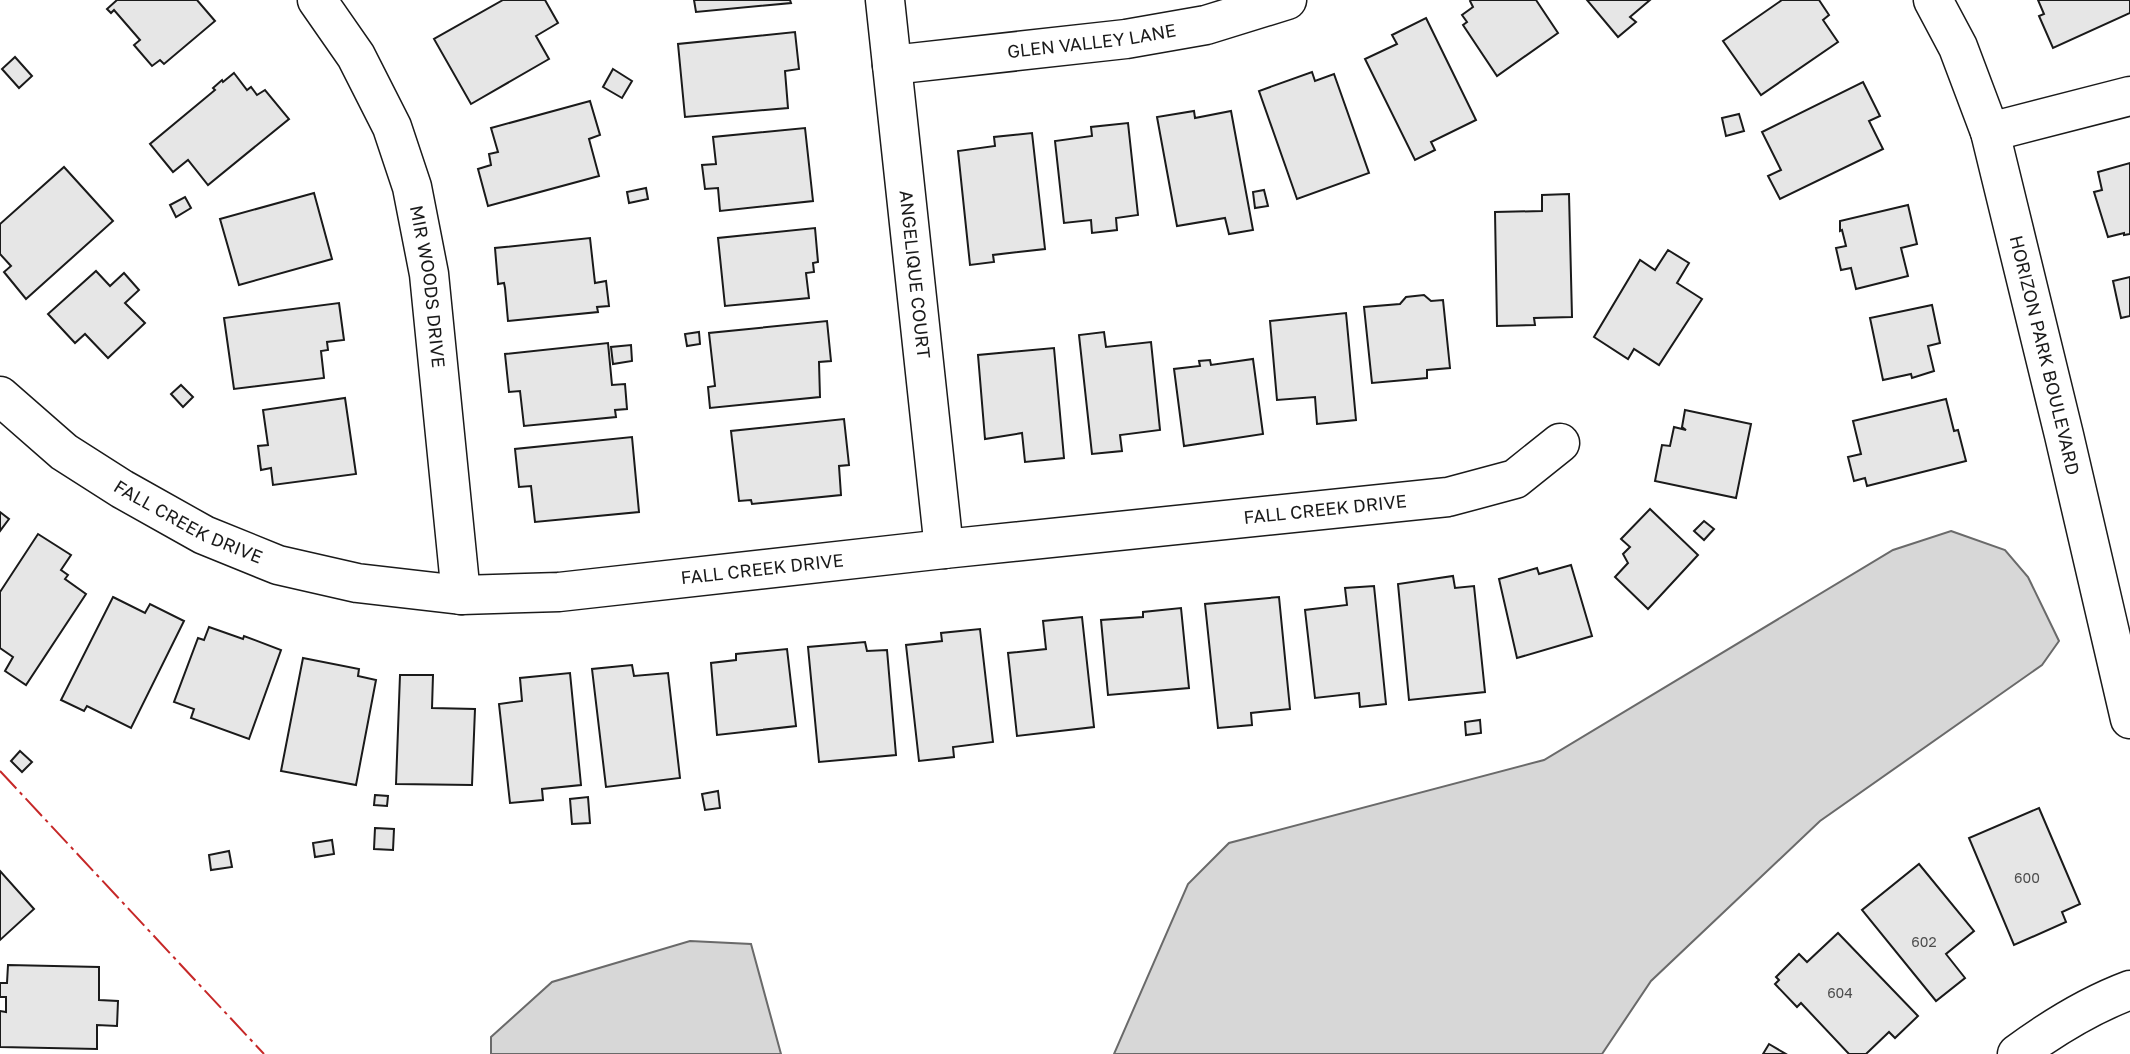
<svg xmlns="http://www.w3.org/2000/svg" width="2130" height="1054" viewBox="0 0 2130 1054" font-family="'Golos Text',sans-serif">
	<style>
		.water { fill: #d7d7d7; stroke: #6a6a6a; stroke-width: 2 }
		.building { fill: #e6e6e6; stroke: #1a1a1a; stroke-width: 2 }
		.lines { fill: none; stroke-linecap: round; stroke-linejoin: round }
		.minor-casing { stroke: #1a1a1a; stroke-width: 41 }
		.minor { stroke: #fff; stroke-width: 38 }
		.power { stroke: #c62828; stroke-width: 2; stroke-dasharray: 24 5 3.5 5; stroke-linecap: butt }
		.labels { text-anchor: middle; stroke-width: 5; stroke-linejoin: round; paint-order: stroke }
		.number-label { font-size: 14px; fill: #4d4d4d }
		.street-label { font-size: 18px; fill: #1a1a1a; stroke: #fff }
	</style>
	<rect width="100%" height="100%" fill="#fff"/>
	<!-- water -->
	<g class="water">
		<path d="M1951,531L2005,550L2028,577L2059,641L2042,665L1820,821L1651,981L1602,1054H1114L1188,884L1229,843L1544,760L1893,550Z"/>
		<path d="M690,941L751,944L781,1054H491V1037L552,982Z"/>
	</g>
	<!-- building -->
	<g class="building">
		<path d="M117,0H197L215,21L164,64L160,60L152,66L134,45L140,40L114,10L111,13L107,9Z"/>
		<path d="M503,0H545L558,23L536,36L549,59L471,104L434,39Z"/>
		<path d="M694,0H790L791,3L696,12Z"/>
		<path d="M1471,0H1536L1558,33L1497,76L1463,25L1467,22L1462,15L1473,7L1470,1Z"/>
		<path d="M1587,0H1650L1630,17L1636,22L1618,37Z"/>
		<path d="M1782,0H1819L1829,15L1823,20L1838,42L1761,95L1723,41Z"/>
		<path d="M2038,0H2130V13L2053,48L2039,16L2044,14Z"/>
		<path d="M1426,18L1476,120L1431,142L1435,150L1415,160L1365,59L1397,44L1392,35Z"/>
		<path d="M795,32L799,69L785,71L788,108L685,117L678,44Z"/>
		<path d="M15,57L32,76L19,88L2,69Z"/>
		<path d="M613,69L632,81L622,98L603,87Z"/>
		<path d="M1312,72L1315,81L1334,74L1369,173L1297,199L1259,91Z"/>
		<path d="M234,73L247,90L251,87L257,95L265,90L289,119L208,185L188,160L173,172L150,144L215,90L213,88L222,80L223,82Z"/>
		<path d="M1863,82L1880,116L1869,121L1883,149L1780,199L1768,176L1781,170L1762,132Z"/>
		<path d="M590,101L600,135L589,139L599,176L488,206L478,169L491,165L489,154L498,152L491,128Z"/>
		<path d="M1194,111L1195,118L1231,111L1253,230L1229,234L1225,218L1177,226L1157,117Z"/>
		<path d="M1739,114L1744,131L1726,136L1722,118Z"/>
		<path d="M1128,123L1138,215L1116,218L1117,230L1092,233L1091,220L1064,223L1055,141L1092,136L1091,127Z"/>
		<path d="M805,128L813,201L720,211L718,188L705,189L702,165L716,164L713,137Z"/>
		<path d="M1032,133L1045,249L993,255L994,262L970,265L958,151L995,146L994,137Z"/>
		<path d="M2130,163V234L2124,235V233L2108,237L2094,192L2102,190L2098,172Z"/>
		<path d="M64,167L113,221L26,299L4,272L11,266L0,254V224Z"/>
		<path d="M646,188L648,199L629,203L627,192Z"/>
		<path d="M1264,190L1268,206L1255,208L1253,192Z"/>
		<path d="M314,193L332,259L239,285L220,219Z"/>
		<path d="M1569,194L1572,317L1534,318L1535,325L1497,326L1495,212L1542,211V195Z"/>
		<path d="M185,197L191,208L176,217L170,205Z"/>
		<path d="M1908,205L1917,244L1901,248L1908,276L1856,289L1851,268L1841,270L1836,248L1846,246L1842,230L1840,231V221Z"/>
		<path d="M815,228L818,262L813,263L814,272L806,273L809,298L725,306L718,238Z"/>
		<path d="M590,238L595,283L606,281L609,306L597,307L598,312L508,321L505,288L504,283L498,284L495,248Z"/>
		<path d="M1668,250L1689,263L1677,283L1702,299L1659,365L1634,349L1628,359L1594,337L1640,260L1655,270Z"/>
		<path d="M96,271L110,286L124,273L139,290L125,303L145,323L108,358L85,334L75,343L48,314Z"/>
		<path d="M2130,277V316L2121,318L2113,281Z"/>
		<path d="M1424,295L1431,301L1443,300L1450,368L1427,370V378L1372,383L1364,307L1400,304L1406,297Z"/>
		<path d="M339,303L344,340L327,342L328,350L321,351L324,378L234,389L224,318Z"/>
		<path d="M1932,305L1940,343L1928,346L1934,371L1912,378L1911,374L1883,380L1870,318Z"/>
		<path d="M1346,313L1356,420L1317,424L1315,397L1277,400L1270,321Z"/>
		<path d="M827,321L831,361L819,362L820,397L710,408L708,387L715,386L709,333Z"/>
		<path d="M699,332L700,344L687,346L685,334Z"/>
		<path d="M1104,332L1106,347L1151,342L1160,430L1120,435L1122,451L1092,454L1079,335Z"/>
		<path d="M608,343L612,385L625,384L627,409L615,410L616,417L524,426L520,391L509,392L505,354Z"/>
		<path d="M631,345L632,361L613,364L611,347Z"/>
		<path d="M1054,348L1064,458L1025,462L1022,433L985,439L978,355Z"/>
		<path d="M1253,359L1263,434L1184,446L1174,369L1200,366L1199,361L1210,360L1211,365Z"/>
		<path d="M181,385L193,397L183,407L171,394Z"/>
		<path d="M345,398L356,474L273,485L271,468L261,470L258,446L268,445L263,410Z"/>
		<path d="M1946,399L1954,431L1958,430L1966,461L1867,486L1865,478L1854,481L1848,457L1861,454L1853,421Z"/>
		<path d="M1685,410L1751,424L1736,498L1655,481L1662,445L1670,446L1674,427L1686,430L1682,427Z"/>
		<path d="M844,419L849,465L839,466L841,495L752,504L751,500L739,501L731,431Z"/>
		<path d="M632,437L639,512L535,522L531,486L519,487L515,449Z"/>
		<path d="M1650,509L1698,555L1648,609L1615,577L1628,563L1623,554L1630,547L1621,539Z"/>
		<path d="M0,512L9,519L0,531Z"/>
		<path d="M1704,521L1714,529L1704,540L1694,531Z"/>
		<path d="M38,534L71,555L61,570L68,575L65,579L86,594L26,685L5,671L13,657L0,648V592Z"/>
		<path d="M1571,565L1592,636L1517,658L1499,579L1537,568L1539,574Z"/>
		<path d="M1453,576L1455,588L1474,586L1485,692L1409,700L1398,584Z"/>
		<path d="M1374,586L1386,704L1360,707L1359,693L1315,698L1305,610L1347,605L1345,588Z"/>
		<path d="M113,597L145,613L150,604L184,621L131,728L87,706L84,711L61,700Z"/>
		<path d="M1279,597L1290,709L1251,713L1252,725L1218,728L1205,604Z"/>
		<path d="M1181,608L1189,688L1108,695L1101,620L1143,617V612Z"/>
		<path d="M1082,617L1094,727L1017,736L1008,653L1046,649L1043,621Z"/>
		<path d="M209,627L243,639L244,636L281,650L249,739L191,718L194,709L174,702L198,638L204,640Z"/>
		<path d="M980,629L993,742L953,747L954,757L919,761L906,645L942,641L941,633Z"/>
		<path d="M865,642L867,651L887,650L896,755L819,762L808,647Z"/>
		<path d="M787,649L796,726L717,735L711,663L736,660V654Z"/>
		<path d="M303,658L359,669L358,676L376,680L356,785L281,771Z"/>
		<path d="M632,665L634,676L668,673L680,778L606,787L592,669Z"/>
		<path d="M570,673L581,785L542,789L543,800L510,803L499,704L522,701L520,678Z"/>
		<path d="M400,675H433L432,708L475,709L472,785L396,784Z"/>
		<path d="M1480,720L1481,733L1466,735L1465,722Z"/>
		<path d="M20,751L32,762L22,772L11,761Z"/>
		<path d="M718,791L720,808L705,810L702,794Z"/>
		<path d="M375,795L388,796L387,806L374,805Z"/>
		<path d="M588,797L590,823L572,824L570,799Z"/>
		<path d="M2039,808L2080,904L2062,912L2066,922L2014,945L1969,838Z"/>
		<path d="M375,828L394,829L393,850L374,849Z"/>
		<path d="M332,840L334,854L315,857L313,843Z"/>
		<path d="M229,851L232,867L211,870L209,855Z"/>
		<path d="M1919,864L1974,931L1946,954L1965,978L1936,1001L1862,910Z"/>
		<path d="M0,871L34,909L0,940Z"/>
		<path d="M1838,933L1918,1016L1895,1038L1889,1032L1866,1054H1849L1801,1003L1797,1007L1775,984L1779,980L1776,977L1799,954L1807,962Z"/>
		<path d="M8,965L99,967V1000L118,1001L117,1026L97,1025V1049L0,1047V1011L6,1012V997H0V983H7Z"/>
		<path d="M1769,1044L1786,1054H1763Z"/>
	</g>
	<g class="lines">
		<defs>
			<g id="minor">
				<path id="s1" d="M317,0L356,56L392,127L412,187L429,274L461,595"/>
				<path id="s2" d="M885,0L944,549"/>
				<path id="s3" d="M1933,0L1958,47L1990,132L2064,435L2130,719"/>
				<path id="s4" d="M892,65L1126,39L1206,25L1287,0"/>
				<path d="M1990,132L2130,96"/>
				<path id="s5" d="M0,396L64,452L122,489L204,535L278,565L357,583L461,595L559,592L944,549L1448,497L1515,479L1560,443"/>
				<path d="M2017,1054C2051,1029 2090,1005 2130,990"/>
			</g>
		</defs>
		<!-- minor casing -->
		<use href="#minor" class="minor-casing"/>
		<!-- minor -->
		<use href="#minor" class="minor"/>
		<!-- power -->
		<path class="power" d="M0,771L264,1054"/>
	</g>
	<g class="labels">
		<!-- number labels -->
		<g class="number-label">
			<text x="2027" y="883">600</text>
			<text x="1924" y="947">602</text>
			<text x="1840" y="998">604</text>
		</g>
		<!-- street labels -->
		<g class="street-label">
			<text dy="6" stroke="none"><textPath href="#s4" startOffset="201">GLEN VALLEY LANE</textPath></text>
			<text dy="6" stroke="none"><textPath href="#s2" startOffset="276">ANGELIQUE COURT</textPath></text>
			<text dy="6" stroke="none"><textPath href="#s1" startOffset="312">MIR WOODS DRIVE</textPath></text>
			<text dy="6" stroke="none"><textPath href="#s3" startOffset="374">HORIZON PARK BOULEVARD</textPath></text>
			<text dy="6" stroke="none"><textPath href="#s5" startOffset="1382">FALL CREEK DRIVE</textPath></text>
			<text dy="6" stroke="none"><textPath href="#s5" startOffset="228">FALL CREEK DRIVE</textPath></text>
			<text dy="6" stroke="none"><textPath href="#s5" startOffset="816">FALL CREEK DRIVE</textPath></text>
		</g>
	</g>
</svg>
